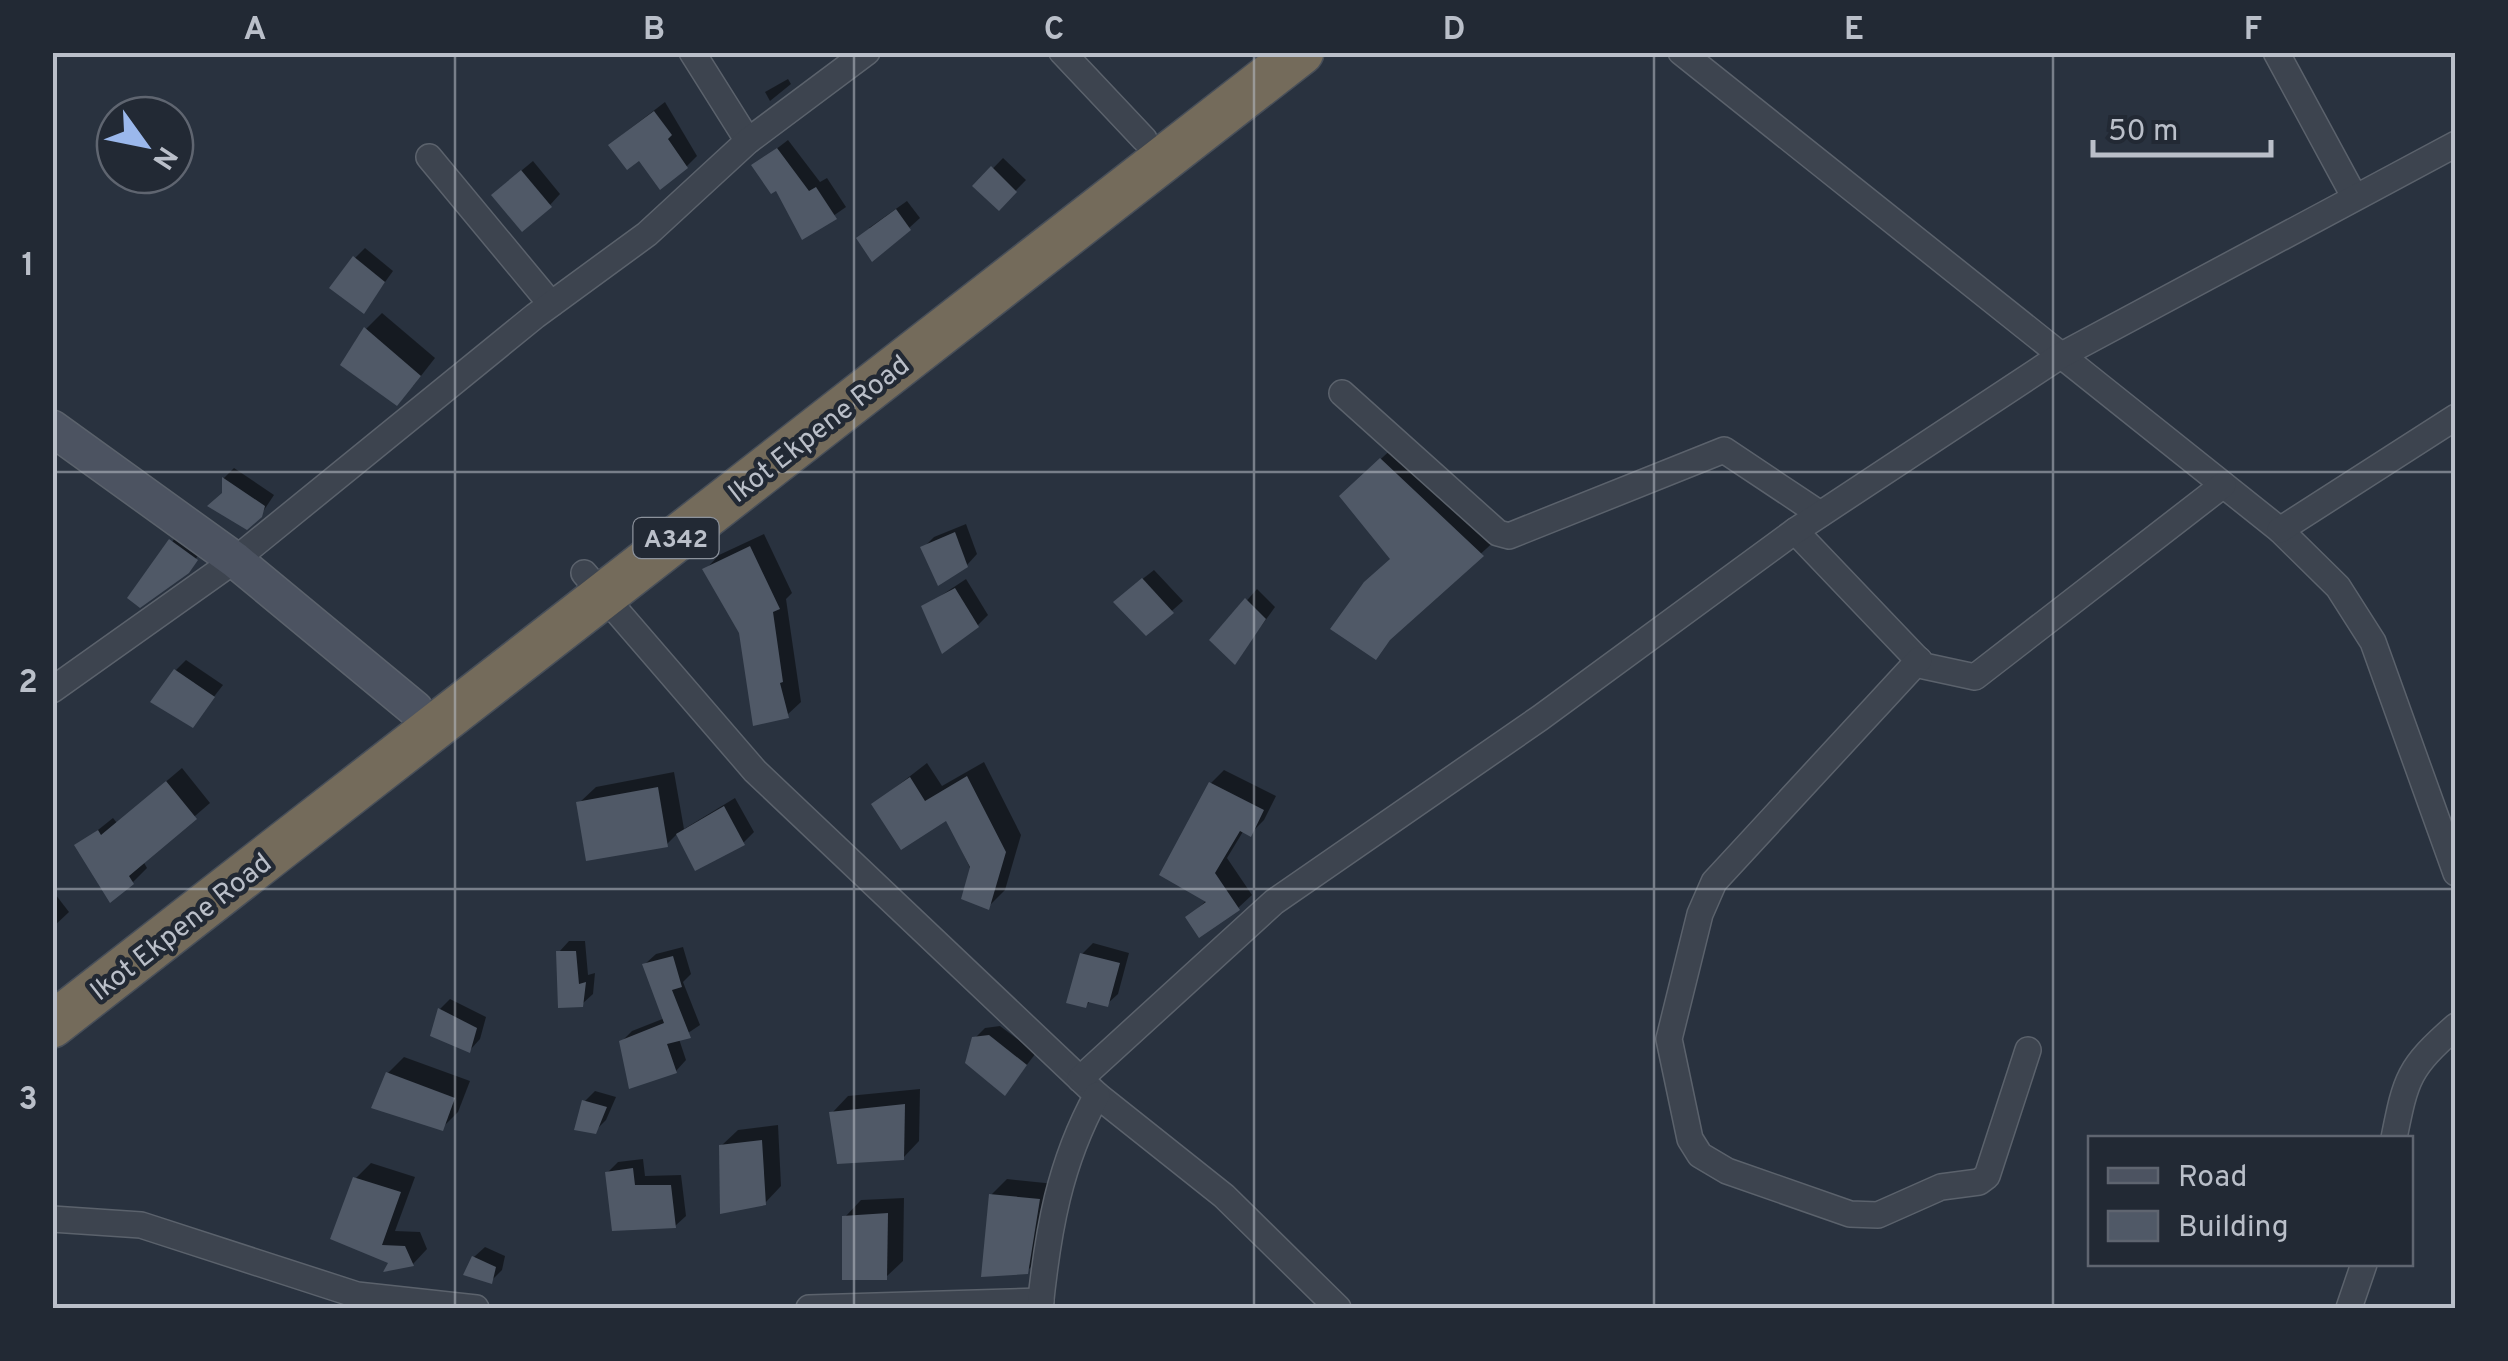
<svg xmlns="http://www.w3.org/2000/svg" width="2508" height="1361" viewBox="0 0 2508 1361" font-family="Overpass,sans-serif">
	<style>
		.shadow { fill: #0007 }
		.building { fill: #505967 }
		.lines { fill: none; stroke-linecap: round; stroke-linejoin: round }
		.street-casing { stroke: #5b626c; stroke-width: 28 }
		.secondary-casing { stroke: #5b626c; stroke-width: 38 }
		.highway-casing { stroke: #484f59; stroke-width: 48 }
		.street { stroke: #3d444f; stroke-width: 25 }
		.secondary { stroke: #4c5361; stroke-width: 35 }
		.highway { stroke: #746b5b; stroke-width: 45 }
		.grid { fill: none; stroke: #babfc9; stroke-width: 2.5; stroke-opacity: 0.55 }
		.labels { text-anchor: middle; stroke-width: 9; stroke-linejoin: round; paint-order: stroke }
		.shield { fill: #222934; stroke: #8c929c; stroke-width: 2.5 }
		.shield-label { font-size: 25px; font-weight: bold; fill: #babfc9 }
		.street-label { font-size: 28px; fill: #babfc9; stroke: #222934 }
		.neatline { fill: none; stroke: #babfc9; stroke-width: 4 }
		.grid-label { font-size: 32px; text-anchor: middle; font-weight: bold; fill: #babfc9 }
	</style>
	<rect width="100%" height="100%" fill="#29323f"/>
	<!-- shadow -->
	<g class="shadow">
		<path d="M788,79L791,84L770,101L765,92Z"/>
		<path d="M665,102L697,156L686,167L639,158L622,135Z"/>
		<path d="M788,140L820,182L827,178L846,207L803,237L776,187L754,166Z"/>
		<path d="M1003,158L1026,180L999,208L976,186Z"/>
		<path d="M533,161L560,194L550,205L504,185Z"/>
		<path d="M907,201L920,218L909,228H869Z"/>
		<path d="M365,248L393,271L364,311L355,258Z"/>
		<path d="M382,313L435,358L413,386L366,329Z"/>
		<path d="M1397,444L1497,539L1401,626L1375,657L1392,558L1357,481Z"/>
		<path d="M234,468L274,495L260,516L224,493V478Z"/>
		<path d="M966,524L977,554L967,565L923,548L934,537Z"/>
		<path d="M181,530L203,548L189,569L131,597Z"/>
		<path d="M764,534L792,593L786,599L801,702L787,715L706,569L719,555Z"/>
		<path d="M1154,570L1183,601L1147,633L1126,592Z"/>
		<path d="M966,579L988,615L978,625L924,607Z"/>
		<path d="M1257,589L1275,607L1235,662L1212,640Z"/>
		<path d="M186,660L223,685L192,725L176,670Z"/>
		<path d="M984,762L1021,835L1005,890L988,907L947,818L874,804L927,763L942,786Z"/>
		<path d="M182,768L210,803L143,861L147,868L133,882L78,846L113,818L117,823Z"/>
		<path d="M1224,770L1276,796L1264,820L1250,834L1244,830L1227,858L1252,895L1238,908L1188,917L1207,900L1211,783Z"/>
		<path d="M674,772L684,829L735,798L754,832L743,843L678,833L667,844L579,803L596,787Z"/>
		<path d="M52,890L69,912L52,928Z"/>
		<path d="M569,941H585L588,975L595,973L593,994L582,1004L559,952Z"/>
		<path d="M1093,943L1129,953L1118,994L1107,1004L1091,1000L1086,1006L1082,954Z"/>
		<path d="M683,947L691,974L683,982L700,1025L679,1039L686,1060L676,1071L621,1042L632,1031L665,1018L645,964L656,954Z"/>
		<path d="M450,999L486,1017L480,1039L470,1050L433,1035L440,1009Z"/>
		<path d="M1000,1026L1036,1053L1005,1093L974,1039L985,1028Z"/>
		<path d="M404,1057L470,1081L458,1112L442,1128L388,1073Z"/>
		<path d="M920,1089L919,1141L903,1158L832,1113L848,1096Z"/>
		<path d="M595,1091L616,1097L606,1120L595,1131L585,1101Z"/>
		<path d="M778,1125L781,1186L765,1203L721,1146L738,1130Z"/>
		<path d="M643,1159L645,1176L681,1175L686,1216L675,1226L607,1173L618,1162Z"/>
		<path d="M371,1163L415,1177L395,1231L420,1232L427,1249L413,1264L391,1261L333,1238L356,1178Z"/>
		<path d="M1007,1179L1055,1184L1043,1255L1026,1272L991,1195Z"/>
		<path d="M904,1198L903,1261L886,1277L845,1217L861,1200Z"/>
		<path d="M485,1247L505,1256L502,1270L491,1281L474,1257Z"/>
	</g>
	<!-- building -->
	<g class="building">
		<path d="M654,111L672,135L668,139L688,168L660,190L639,161L627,170L608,145Z"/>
		<path d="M777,148L809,191L816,187L837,219L802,240L776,191L771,194L751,165Z"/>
		<path d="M991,166L1017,192L999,211L972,186Z"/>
		<path d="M521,170L552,207L522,232L491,195Z"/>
		<path d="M896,209L911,230L872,262L856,238Z"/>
		<path d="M353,256L385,282L364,314L329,288Z"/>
		<path d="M364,327L421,376L397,406L340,365Z"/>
		<path d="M1380,458L1484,556L1390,640L1376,660L1330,629L1364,582L1390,559L1339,496Z"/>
		<path d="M222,477L265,506L262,517L247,530L207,506L222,493Z"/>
		<path d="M955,532L968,567L938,586L920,547Z"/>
		<path d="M169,539L198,560L189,573L140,608L127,598Z"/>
		<path d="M750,546L780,609L773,612L783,682L780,683L789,718L753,726L739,633L702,569Z"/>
		<path d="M1142,578L1174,613L1146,636L1113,602Z"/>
		<path d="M955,588L979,627L942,654L921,606Z"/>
		<path d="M1245,598L1266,619L1235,665L1209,640Z"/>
		<path d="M174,669L215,697L193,728L150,702Z"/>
		<path d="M967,776L1006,852L989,910L961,899L970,867L946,821L901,850L871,804L910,777L925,801Z"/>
		<path d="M166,781L197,819L129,876L134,884L110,903L74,845L98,830L101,835Z"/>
		<path d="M1209,782L1264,810L1251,837L1240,831L1215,873L1240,910L1199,938L1185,917L1206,902L1159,875Z"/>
		<path d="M658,787L668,847L586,861L576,802Z"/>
		<path d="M724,806L745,845L695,871L676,834Z"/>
		<path d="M556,951H576L579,984L586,982L583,1007L558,1008Z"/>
		<path d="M1080,953L1120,963L1108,1007L1088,1002L1086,1008L1066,1003Z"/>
		<path d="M673,956L682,987L672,990L691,1038L667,1044L677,1073L629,1089L619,1041L664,1023L642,964Z"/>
		<path d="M438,1008L477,1028L470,1053L430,1036Z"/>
		<path d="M989,1035L1027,1065L1005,1096L965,1063L972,1037Z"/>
		<path d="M386,1072L455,1098L443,1131L371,1108Z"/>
		<path d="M582,1100L607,1107L596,1134L574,1130Z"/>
		<path d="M905,1104L904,1160L837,1164L829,1112Z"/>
		<path d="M762,1140L766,1205L720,1214L719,1145Z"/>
		<path d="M633,1168L635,1185H671L676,1228L612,1231L605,1172Z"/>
		<path d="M353,1177L401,1192L382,1245L405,1246L414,1266L383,1272L388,1263L330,1239Z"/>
		<path d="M989,1194L1040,1199L1028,1274L981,1277Z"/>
		<path d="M888,1213L887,1280H842V1216Z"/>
		<path d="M472,1256L496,1267L492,1284L463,1275Z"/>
	</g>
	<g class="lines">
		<defs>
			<g id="street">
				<path d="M692,52L748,141"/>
				<path d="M1062,52L1144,139"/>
				<path d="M1681,52L2280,530L2338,587L2373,642L2456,873"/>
				<path d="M2276,52L2354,196"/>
				<path d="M429,157L551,304"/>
				<path d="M1342,393L1498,533L1509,536L1724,450L1820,514"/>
				<path d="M2280,530L2456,417"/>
				<path d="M1795,531L1924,666L1975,677L2223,485"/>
				<path d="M584,573L755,771L1097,1095L1224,1196L1338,1308"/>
				<path d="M1919,660L1714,882L1700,914L1669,1039L1690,1139L1700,1155L1727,1171L1850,1214L1878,1215L1941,1187L1979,1182L1987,1176L2028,1050"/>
				<path d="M52,690L235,560L535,316L647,234L748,141L867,52"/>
				<path d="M1080,1079L1274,902L1540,718L1795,531L2060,356L2456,144"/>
				<path d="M2394,1138C2406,1078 2408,1068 2456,1026"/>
				<path d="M52,1219L141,1225L357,1295L476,1308"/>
				<path d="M809,1308L1041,1301"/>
				<path d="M1040,1308C1048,1231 1059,1164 1097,1095"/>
				<path d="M2349,1308L2364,1264"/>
			</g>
			<path id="secondary" d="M52,428L235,560L415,709"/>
			<path id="highway" d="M52,1025L1301,52"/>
		</defs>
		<!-- street casing -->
		<use href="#street" class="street-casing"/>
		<!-- secondary casing -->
		<use href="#secondary" class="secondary-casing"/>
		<!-- highway casing -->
		<use href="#highway" class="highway-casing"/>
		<!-- street -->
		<use href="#street" class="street"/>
		<!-- secondary -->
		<use href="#secondary" class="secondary"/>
		<!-- highway -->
		<use href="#highway" class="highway"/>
	</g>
	<!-- grid -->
	<path class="grid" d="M455,52V1308M854,52V1308M1254,52V1308M1654,52V1308M2053,52V1308M52,472H2456M52,889H2456"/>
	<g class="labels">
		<!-- shield labels -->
		<rect class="shield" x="633.5" y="518" width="85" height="40" rx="8"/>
		<g class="shield-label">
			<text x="676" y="547">A342</text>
		</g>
		<!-- street labels -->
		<g class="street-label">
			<text transform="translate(818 428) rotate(-38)" y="10">Ikot Ekpene Road</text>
			<text transform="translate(180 926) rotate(-38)" y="10">Ikot Ekpene Road</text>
		</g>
	</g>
	<!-- border -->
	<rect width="2508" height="1361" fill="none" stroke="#222934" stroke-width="110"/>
	<!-- legend -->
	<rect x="2088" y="1136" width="325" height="130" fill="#222934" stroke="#5f6570" stroke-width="2.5"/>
	<rect x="2108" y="1168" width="50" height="15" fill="#4c5361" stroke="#5f6570" stroke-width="2.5"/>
	<text x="2178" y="1186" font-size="30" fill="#babfc9">Road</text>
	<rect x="2108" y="1211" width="50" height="30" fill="#505967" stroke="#5f6570" stroke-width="2.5"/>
	<text x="2178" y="1236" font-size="30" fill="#babfc9">Building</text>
	<!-- north arrow -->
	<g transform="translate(145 145) rotate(123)"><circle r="48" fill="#222934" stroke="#5f6570" stroke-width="2.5"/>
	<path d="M0-8L18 38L0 25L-18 38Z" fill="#9bb8ec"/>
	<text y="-15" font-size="28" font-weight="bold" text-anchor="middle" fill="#babfc9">N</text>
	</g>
	<!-- scale -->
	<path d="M2093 140v15h178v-15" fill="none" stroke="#babfc9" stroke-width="5"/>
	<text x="2108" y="140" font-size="30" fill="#babfc9" stroke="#222934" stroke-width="8" paint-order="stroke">50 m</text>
	<rect x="55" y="55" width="2398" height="1251" class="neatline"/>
	<g class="grid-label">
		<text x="255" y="39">A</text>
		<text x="654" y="39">B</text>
		<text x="1054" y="39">C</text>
		<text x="1454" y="39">D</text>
		<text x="1854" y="39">E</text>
		<text x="2253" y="39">F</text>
		<text x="28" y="275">1</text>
		<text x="28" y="692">2</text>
		<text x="28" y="1109">3</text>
	</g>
</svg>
